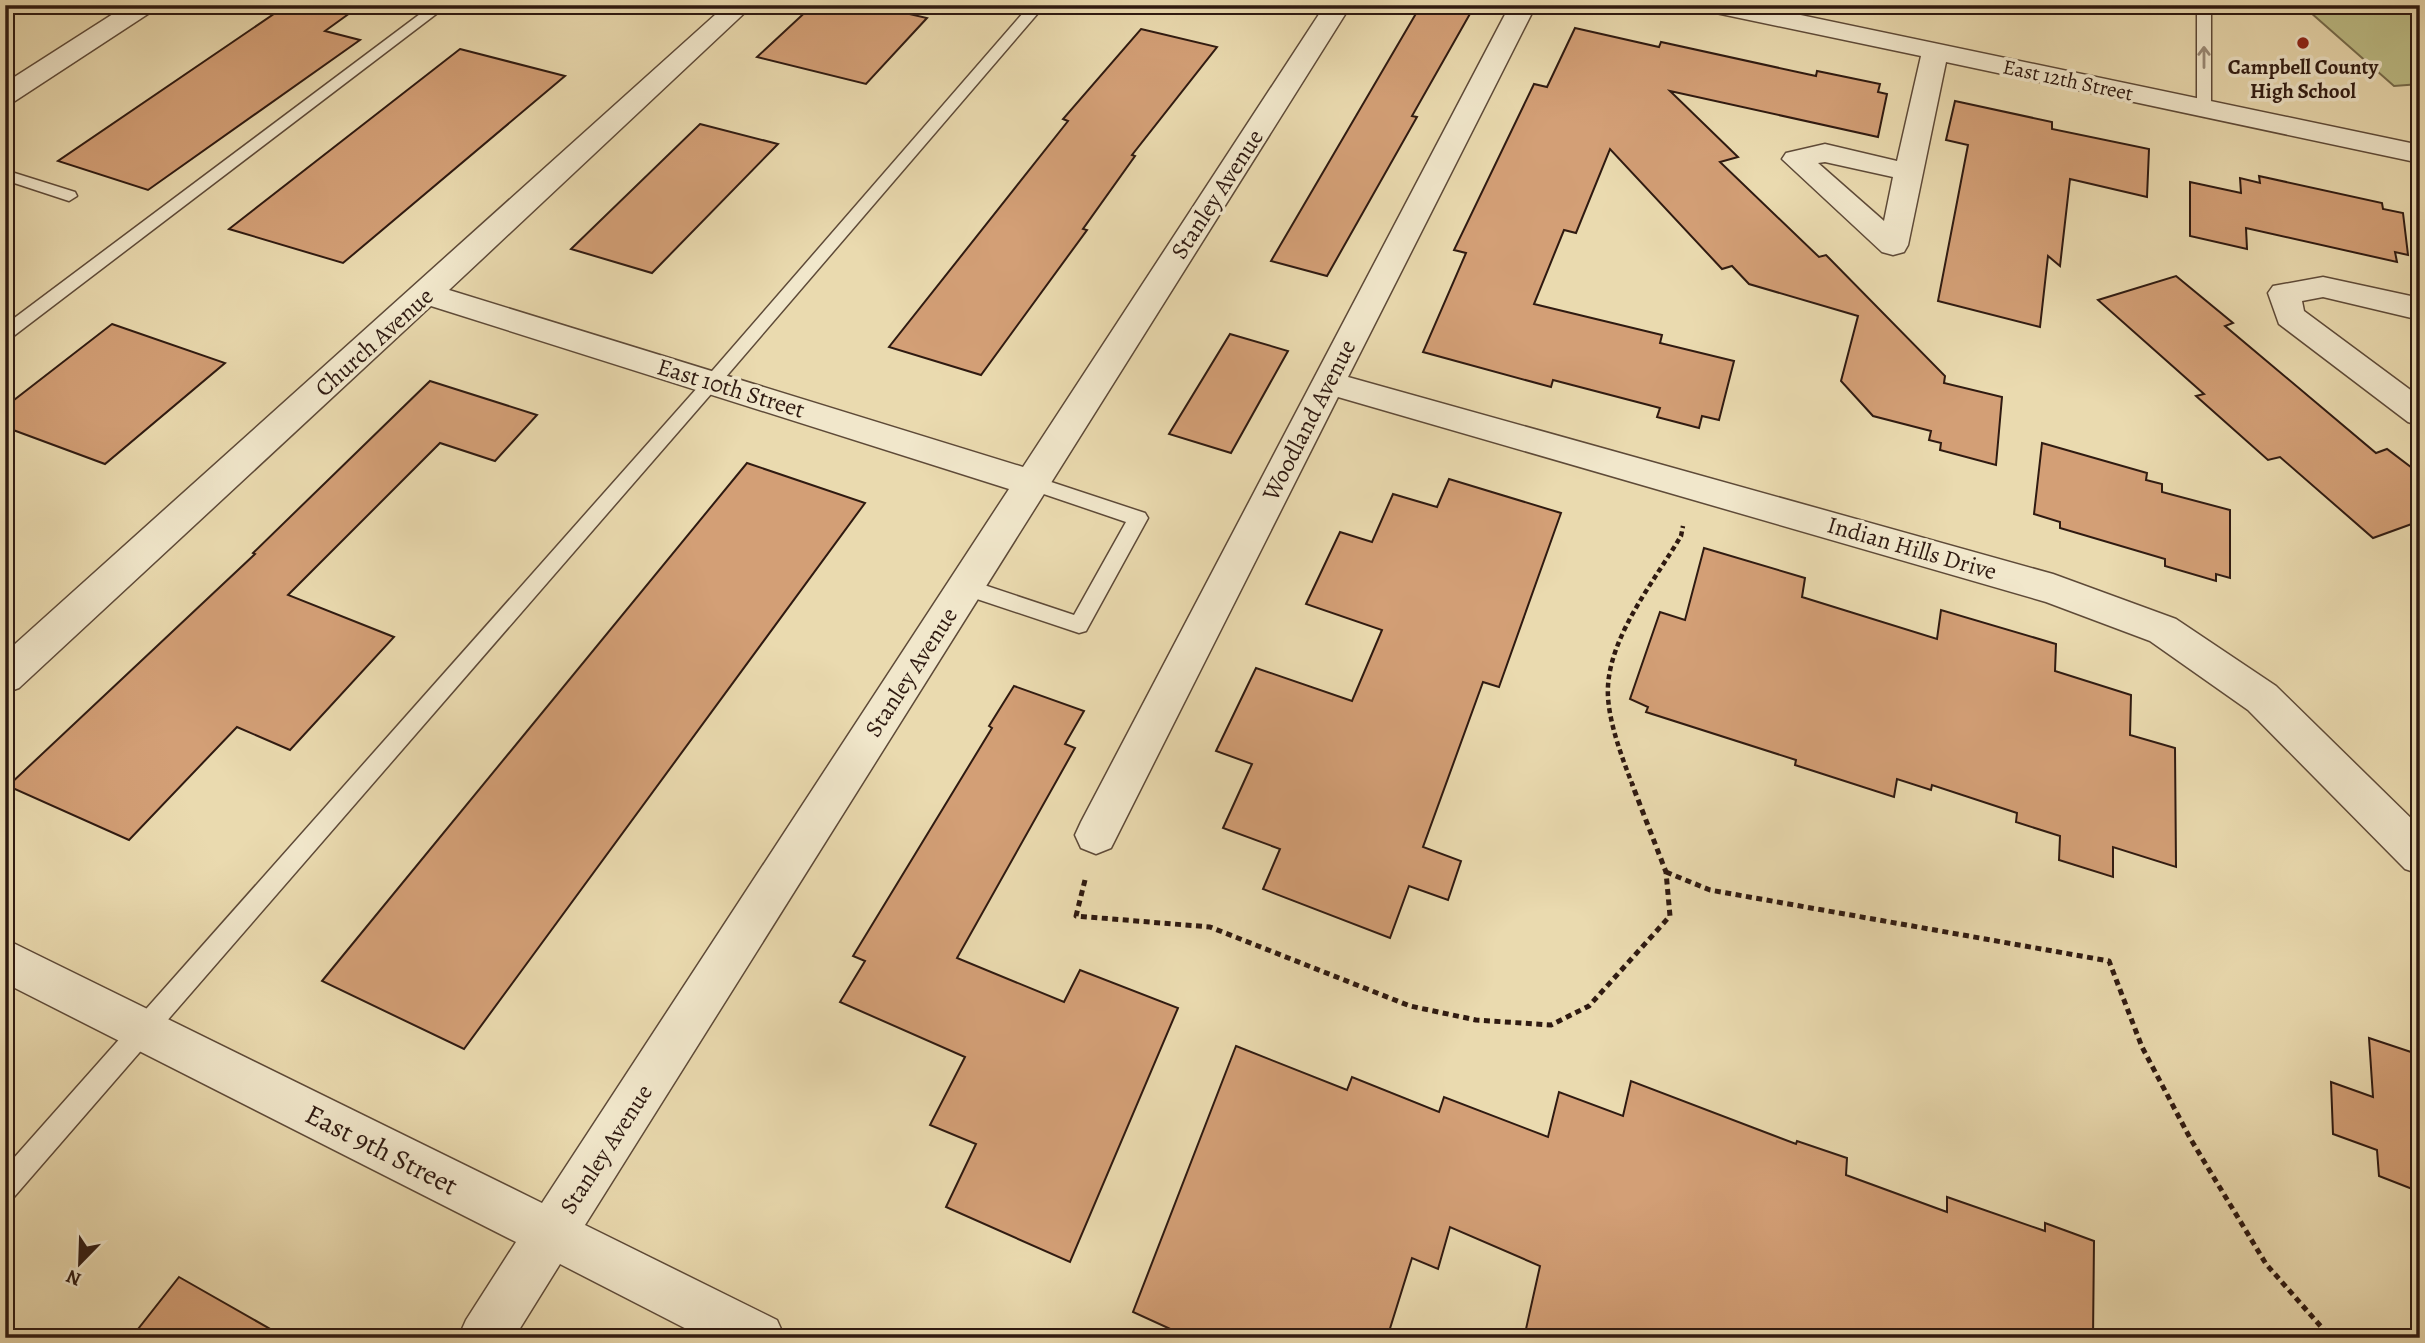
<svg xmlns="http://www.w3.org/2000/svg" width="2425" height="1343" viewBox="0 0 2425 1343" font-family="Alegreya,serif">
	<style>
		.green { fill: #bdbd86; stroke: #766c4c; stroke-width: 2 }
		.building { fill: #d39f76; stroke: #2f1a11; stroke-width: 2 }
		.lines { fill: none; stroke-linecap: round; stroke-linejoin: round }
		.lane-casing { stroke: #5e4a38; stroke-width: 3 }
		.street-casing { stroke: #5e4a38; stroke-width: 3 }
		.path-far1 { stroke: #2f1a11; stroke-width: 4.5; stroke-dasharray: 5 3.5; stroke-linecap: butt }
		.path { stroke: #2f1a11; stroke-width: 5; stroke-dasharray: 6 4.5; stroke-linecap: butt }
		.lane { fill: #f1e7cb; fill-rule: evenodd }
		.street { fill: #f1e7cb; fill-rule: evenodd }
		.oneway { stroke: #9a8b77 }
		.poi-dot { fill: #8f2418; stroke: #f1e7cb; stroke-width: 2.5 }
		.labels { text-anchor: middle; stroke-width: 7; stroke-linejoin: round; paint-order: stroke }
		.far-poi-label { font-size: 21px; font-weight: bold; fill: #2f1a11; stroke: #f1e7cb }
		.far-street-label { font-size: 21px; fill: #2f1a11; stroke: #f1e7cb }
		.street-label { font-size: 24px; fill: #2f1a11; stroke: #f1e7cb }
		.near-street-label { font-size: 28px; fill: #2f1a11; stroke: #f1e7cb }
	</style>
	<rect width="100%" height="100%" fill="#eadaaf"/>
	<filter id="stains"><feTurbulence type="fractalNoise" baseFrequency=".00286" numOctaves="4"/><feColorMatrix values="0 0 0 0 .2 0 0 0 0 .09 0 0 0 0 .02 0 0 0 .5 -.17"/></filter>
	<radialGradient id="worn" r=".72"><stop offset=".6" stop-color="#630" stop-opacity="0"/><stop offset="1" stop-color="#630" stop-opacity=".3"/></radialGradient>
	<!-- green -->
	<path class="green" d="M2302,5H2420V84L2394,86Z"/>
	<!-- building -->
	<g class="building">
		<path d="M287,5H361L325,31L360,40L148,190L58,161Z"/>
		<path d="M813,5H870L927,18L866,84L757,57Z"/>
		<path d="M1421,5H1475L1412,116L1417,117L1327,276L1271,261Z"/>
		<path d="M1575,28L1659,47L1661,42L1816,76L1817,71L1880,84L1878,92L1887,94L1878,137L1670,91L1738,157L1720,162L1819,257L1826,255L1945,376L1944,383L2002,397L1996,465L1940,450L1941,443L1929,440L1931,431L1873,416L1841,381L1858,316L1749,284L1732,266L1722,269L1610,149L1576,233L1564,230L1534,304L1662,335L1660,343L1734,361L1719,420L1702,416L1699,428L1657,417L1660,408L1553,380L1551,387L1423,352L1466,253L1454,250L1534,84L1547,87Z"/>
		<path d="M1141,29L1217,47L1132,155L1135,156L1083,229L1087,230L981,375L889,347L1068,121L1063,119Z"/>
		<path d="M460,49L565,76L343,263L229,229Z"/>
		<path d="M1955,101L2052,122V129L2149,149L2147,197L2070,179L2060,266L2048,256L2040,327L1938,301L1968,145L1946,140Z"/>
		<path d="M700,124L778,144L652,273L571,249Z"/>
		<path d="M2259,176L2382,203L2383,209L2403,213L2408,255L2395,252L2397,262L2246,228L2247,249L2190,236V182L2241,193L2240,178L2260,183Z"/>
		<path d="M2176,276L2233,323L2225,326L2376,453L2387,449L2420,474V521L2373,538L2280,457L2268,460L2196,396L2204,394L2098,300Z"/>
		<path d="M112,324L225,363L105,464L5,427V407Z"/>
		<path d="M1230,334L1288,351L1231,453L1169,434Z"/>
		<path d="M430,381L537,415L495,461L440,443L288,595L394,637L290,750L237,727L129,840L8,786L255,554L253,553Z"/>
		<path d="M2042,443L2147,473L2146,480L2162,484V492L2230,510V578L2216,574V581L2165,566V559L2060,528V522L2034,514Z"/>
		<path d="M747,463L865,503L464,1049L322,981Z"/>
		<path d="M1449,479L1561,513L1499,687L1483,682L1423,847L1461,861L1448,900L1409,886L1390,938L1263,889L1280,849L1223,828L1252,764L1216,751L1256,668L1352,701L1382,630L1306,604L1340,532L1372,542L1393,494L1437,507Z"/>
		<path d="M1704,548L1805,578L1802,597L1937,639L1941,610L2056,644L2055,671L2131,695L2130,735L2175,748L2176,867L2113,847V877L2059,860L2060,836L2016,822L2017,813L1932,785L1931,790L1897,779L1894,797L1795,765L1796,760L1646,712L1648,707L1630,699L1660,612L1685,620Z"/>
		<path d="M1014,686L1084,711L1065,744L1075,748L957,958L1064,1002L1080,970L1178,1008L1070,1262L946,1207L976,1144L930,1125L965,1057L840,1002L865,961L853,956L992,728L989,726Z"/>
		<path d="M2369,1038L2420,1055V1192L2379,1176L2377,1150L2333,1134L2331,1082L2373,1097Z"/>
		<path d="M1236,1046L1347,1090L1352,1077L1439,1112L1444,1097L1548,1137L1559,1092L1623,1116L1631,1081L1796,1144L1797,1141L1847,1158L1846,1175L1947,1212V1197L2045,1231V1223L2094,1241L2093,1338H1524L1540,1266L1450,1227L1438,1269L1412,1258L1387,1338H1190L1133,1312Z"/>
		<path d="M179,1277L286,1338H131Z"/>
	</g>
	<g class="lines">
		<defs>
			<g id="lane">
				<path d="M432,5H448L11,338L5,340V325Z"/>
				<path d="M1030,5H1045L718,386L14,1197L5,1201V1168L706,378Z"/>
				<path d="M2197,5H2211V108L2204,112L2197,108Z"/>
				<path d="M5,170L75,192L77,196L69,201L5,180Z"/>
				<path d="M1033,476L1145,513L1148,518L1086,631L1079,633L959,593L956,587L959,581L966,579L1074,615L1126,522L1026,488L1024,483L1026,478Z"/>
			</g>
			<g id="street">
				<path d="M127,5H157L154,10L15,101L5,103V83Z"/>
				<path d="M726,5H753L449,290L1023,467L1325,5H1351L585,1225L777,1320L785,1338H704L560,1264L514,1338H458L466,1320L516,1242L5,983V939L542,1203L1009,489L431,306L19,688L5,693V653Z"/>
				<path d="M1510,5H1536L1348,377L2053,574L2176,619L2276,686L2420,827V874L2405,869L2248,710L2150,641L2046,602L1338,397L1111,848L1096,854L1081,848L1075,835L1081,822Z"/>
				<path d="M1704,5H1753L2420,145V163L1946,62L1908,245L1904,252L1893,255L1882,252L1782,159L1786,153L1825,144L1897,161L1921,56L1716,13L1707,10ZM1825,162L1893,177L1884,221L1818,163Z"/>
				<path d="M2323,277L2420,298V320L2323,297L2302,301L2304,311L2420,397V426L2408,422L2279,324L2268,293L2273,286Z"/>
			</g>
		</defs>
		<!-- lane casing -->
		<use href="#lane" class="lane-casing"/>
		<!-- street casing -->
		<use href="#street" class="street-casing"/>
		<!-- path-far1 -->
		<path class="path-far1" d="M1633,786C1622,758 1606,716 1608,686C1611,634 1655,580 1681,536L1683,526"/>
		<!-- path -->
		<g class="path">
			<path d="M1666,872L1710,890L2109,961L2142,1047L2190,1138L2266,1264L2331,1338"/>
			<path d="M1085,880L1076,916L1210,927L1410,1006L1476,1020L1551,1025L1589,1006L1670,916L1666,872L1632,784"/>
		</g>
		<!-- lane -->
		<use href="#lane" class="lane"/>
		<!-- street -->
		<use href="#street" class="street"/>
	</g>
	<!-- one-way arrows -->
	<defs><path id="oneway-shaft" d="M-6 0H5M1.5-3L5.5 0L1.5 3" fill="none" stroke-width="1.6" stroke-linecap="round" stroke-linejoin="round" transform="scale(1.75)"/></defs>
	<use class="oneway" href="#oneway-shaft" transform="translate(2204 57) rotate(-90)"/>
	<!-- markers -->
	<circle class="poi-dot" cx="2303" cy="43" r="7"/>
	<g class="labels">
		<!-- far-poi labels -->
		<g class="far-poi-label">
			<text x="2303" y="74">Campbell County<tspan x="2303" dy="24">High School</tspan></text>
		</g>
		<!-- far-street labels -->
		<g class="far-street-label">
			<text transform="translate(2068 80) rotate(12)" y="7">East 12th Street</text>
		</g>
		<!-- street labels -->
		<g class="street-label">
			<text transform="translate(1217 194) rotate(-57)" y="8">Stanley Avenue</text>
			<text transform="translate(374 342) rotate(-42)" y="8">Church Avenue</text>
			<text transform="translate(731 388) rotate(17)" y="8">East 10th Street</text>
			<text transform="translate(1309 420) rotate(-63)" y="8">Woodland Avenue</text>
			<text transform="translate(1912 548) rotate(16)" y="8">Indian Hills Drive</text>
			<text transform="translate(911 672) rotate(-57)" y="8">Stanley Avenue</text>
			<text transform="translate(606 1149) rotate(-57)" y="8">Stanley Avenue</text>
		</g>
		<!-- near-street labels -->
		<g class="near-street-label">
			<text transform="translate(382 1149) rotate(27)" y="10">East 9th Street</text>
		</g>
	</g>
	<!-- margin -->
	<rect width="2425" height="1343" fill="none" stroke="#eadaaf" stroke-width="28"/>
	<rect x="7" y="7" width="2411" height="1329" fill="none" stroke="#2f1a11" stroke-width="3.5"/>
	<rect x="14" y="14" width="2397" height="1315" fill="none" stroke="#2f1a11" stroke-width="2"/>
	<!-- north arrow -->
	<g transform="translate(80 1263) rotate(203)" stroke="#f1e7cb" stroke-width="5" paint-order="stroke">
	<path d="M0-5L12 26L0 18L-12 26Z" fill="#2f1a11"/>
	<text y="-10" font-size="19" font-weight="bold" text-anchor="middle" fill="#2f1a11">N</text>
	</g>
	<rect width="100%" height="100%" filter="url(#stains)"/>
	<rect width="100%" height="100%" fill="url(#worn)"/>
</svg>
